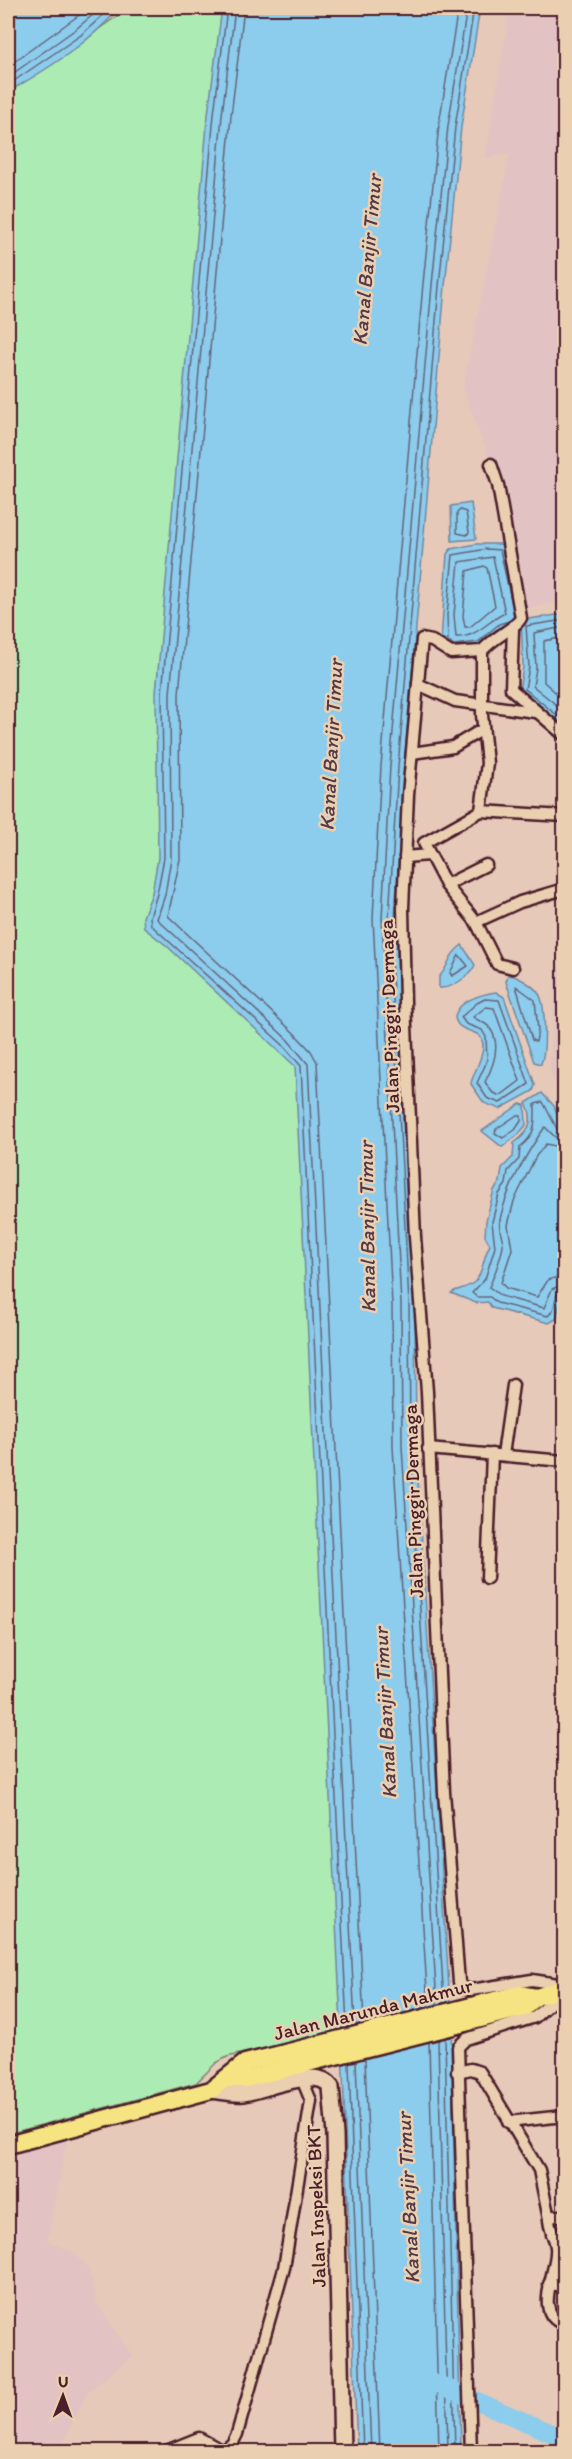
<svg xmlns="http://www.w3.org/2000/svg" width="572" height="2459" viewBox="0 0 572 2459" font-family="Itim,sans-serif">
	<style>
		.built { fill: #e2c2c2 }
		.green { fill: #acebb3; stroke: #7b856f; stroke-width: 1.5 }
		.water { fill: #8ccced; stroke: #72879f; stroke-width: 1.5 }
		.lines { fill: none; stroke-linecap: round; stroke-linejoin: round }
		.shore { stroke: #646479; stroke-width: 1.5 }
		.river { stroke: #8ccced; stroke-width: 18 }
		.street-casing { stroke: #4a1f2b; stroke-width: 15 }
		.secondary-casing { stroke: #4a1f2b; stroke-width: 20 }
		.primary-casing { stroke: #4a1f2b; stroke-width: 21 }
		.street { stroke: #eacfb1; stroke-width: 10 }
		.secondary { stroke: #eacfb1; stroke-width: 15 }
		.primary { stroke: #f6e381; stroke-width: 16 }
		.labels { text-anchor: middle; stroke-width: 5; stroke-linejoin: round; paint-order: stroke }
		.street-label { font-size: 20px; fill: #4a1f2b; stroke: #eacfb1 }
		.water-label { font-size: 21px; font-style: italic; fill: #543948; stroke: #eacfb1 }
	</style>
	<rect width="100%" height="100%" fill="#e6c9b9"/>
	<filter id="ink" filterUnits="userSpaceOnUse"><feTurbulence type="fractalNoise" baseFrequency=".0167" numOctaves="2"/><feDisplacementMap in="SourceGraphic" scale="12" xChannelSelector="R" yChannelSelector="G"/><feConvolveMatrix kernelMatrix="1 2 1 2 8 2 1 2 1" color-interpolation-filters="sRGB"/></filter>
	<g filter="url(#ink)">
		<!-- built -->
		<g class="built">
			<path d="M510,8H564V600L524,609L498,479L463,389L510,154L486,157Z"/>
			<path d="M564,953V1097L550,1073L555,980Z"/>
			<path d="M71,2117L47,2241L71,2252L88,2267L97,2304L132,2356L88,2391L59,2451L8,2452V2134Z"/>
		</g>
		<!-- green -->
		<path class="green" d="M129,8H229L300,1060L347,2029L227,2057L216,2063L196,2083L8,2134V92Z"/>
		<!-- water -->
		<g class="water">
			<path d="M8,8H119C91,42 46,70 8,92Z"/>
			<path d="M222,8H480L461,127L445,286L404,768L395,918L415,1304L416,1446L451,2021L461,2451H357L342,2047L295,1066L167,946L144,928L143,917L152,893L158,858L156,693L208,114Z"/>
			<path d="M471,503L476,539L452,541L451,506Z"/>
			<path d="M476,544H505L521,618L481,648L451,651L441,641L447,554L451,549Z"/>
			<path d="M564,614V729L519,691L523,667L521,620Z"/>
			<path d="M462,945L475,965C470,976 452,989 439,988V977C450,965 447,956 462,945Z"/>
			<path d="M508,975C517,975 534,986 539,994C546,1005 546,1052 541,1064L534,1062L506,982Z"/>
			<path d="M496,992L504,997L535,1085L533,1091L500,1109L484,1103L471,1084C472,1073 493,1044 477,1034C468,1029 458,1030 455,1018C456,1001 482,994 496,992Z"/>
			<path d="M542,1093L554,1106L564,1131V1288L556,1319L549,1323L492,1308L488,1302L476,1303L451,1293C458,1288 464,1289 470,1285C484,1278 482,1257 490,1245L485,1236L486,1221L494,1190L500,1182L502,1168L513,1157L514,1143C529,1133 535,1120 526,1103Z"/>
			<path d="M520,1104L525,1105L526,1125L518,1135L502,1147L482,1131Z"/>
		</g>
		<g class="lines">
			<!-- shore -->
			<g class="shore">
				<path d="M227,8L214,114L162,693L164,858L157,894L150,917L151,925L282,1044L301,1066L347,2027"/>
				<path d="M235,8L222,115L170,694L171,858L165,895L157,919L287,1039L308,1064L355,2025"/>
				<path d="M244,8L231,116L179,694L180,859L168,916L293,1032L311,1051L317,1062L364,2023"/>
				<path d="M8,66L89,8"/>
				<path d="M8,77L76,29L101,8"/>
				<path d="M8,85L81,35L111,8"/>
				<path d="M460,510L466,512L469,532L467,535L457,533V513Z"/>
				<path d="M493,557L505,613C487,621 477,638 456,637L454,615L459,562Z"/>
				<path d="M484,566L487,568L495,606L470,627H465L463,616L467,571Z"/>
				<path d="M564,620L526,626L529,667L525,689L564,721"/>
				<path d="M509,621L499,624L478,642L454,645L448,641L447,615L453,555L487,549L500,550L512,604"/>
				<path d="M564,627L534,633L536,668L533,686L564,711"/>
				<path d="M564,637L544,641V682L564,700"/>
				<path d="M459,955L468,966L452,976L450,973Z"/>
				<path d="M516,986L535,1000L538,1030L536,1042L532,1040Z"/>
				<path d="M485,999L499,1000L529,1084L500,1103L487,1098L477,1083L487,1061L486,1037L482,1030L466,1024L461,1017L477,1003Z"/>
				<path d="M486,1007L494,1008L520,1081L500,1096L492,1092L485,1082C493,1067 502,1043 489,1027C485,1022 478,1021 473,1017Z"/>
				<path d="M517,1115L521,1116V1121L515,1130L503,1138L495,1133L496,1129Z"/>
				<path d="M564,1132L557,1129L543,1102L535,1104C535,1123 537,1134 520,1147L519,1159L508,1171L506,1184L499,1194L492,1222L495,1247L485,1279L472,1293L477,1297H490L497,1303L548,1316L553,1310L557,1294L564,1291"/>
				<path d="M564,1139L555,1137L545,1127C527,1152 506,1189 500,1220C498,1230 502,1234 503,1243C504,1250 493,1279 489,1287L501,1296L544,1308L552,1289L564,1284"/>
				<path d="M564,1148L546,1144L536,1156L514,1201L508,1225L512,1249L501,1283L506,1288L537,1297L548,1280L564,1275"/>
				<path d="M444,2003L410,1446L409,1304L389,918L398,767L439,286L455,127L474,8"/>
				<path d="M437,2005L402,1447L401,1305L382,918L390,766L432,285L448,126L467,8"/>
				<path d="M428,2007L393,1447L392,1305L373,918L381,766L423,284L439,124L458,8"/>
				<path d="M445,2038L455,2452"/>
				<path d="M438,2040L448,2452"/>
				<path d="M429,2042L439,2452"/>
				<path d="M365,2058L380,2452"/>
				<path d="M356,2061L371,2452"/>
				<path d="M349,2063L363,2452"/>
			</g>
			<!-- river -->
			<path class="river" d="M438,2384L560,2437"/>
			<defs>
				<g id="street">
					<path d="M491,464L498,485L521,618C516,628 493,637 482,651V715L487,763L481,811L564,816"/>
					<path d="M513,628L511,689L564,735"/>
					<path d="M482,651L451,653L432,641L422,639L408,795L403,908L405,1002L415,1237L427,1392L444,1792L459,1982L462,1987L471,1990L532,1980L564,1985"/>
					<path d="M418,684L455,701L535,712"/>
					<path d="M412,753L453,747L483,729"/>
					<path d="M405,857L429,855"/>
					<path d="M486,865L446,885L476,922L497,964L513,968"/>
					<path d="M446,885L424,843L481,811"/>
					<path d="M476,922L520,902L564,889"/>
					<path d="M428,1449L564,1461"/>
					<path d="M503,1455L513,1385"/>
					<path d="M487,1578L492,1454"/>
					<path d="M457,2072L471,2069L480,2072L539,2170L549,2219"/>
					<path d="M508,2122L564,2116"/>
					<path d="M564,2216H554L549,2219C549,2229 555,2237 556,2247C559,2269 531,2313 564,2324"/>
					<path d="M552,2235L564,2236"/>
					<path d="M549,2284L564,2286"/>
					<path d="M164,2452L199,2438L223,2451L232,2444L237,2434L284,2268L311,2101L302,2079"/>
					<path d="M471,2452L458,2047L466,2039L535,2017L564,1991"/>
				</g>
				<path id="secondary" d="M211,2090C221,2091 233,2094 243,2093C266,2090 317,2065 331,2087L335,2135L342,2452"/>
				<g id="primary">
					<path d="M225,2079H245L524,2008L536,1997L564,1988"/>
					<path d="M8,2145L211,2090L245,2063L519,1994L536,1997"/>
				</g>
			</defs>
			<!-- street casing -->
			<use href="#street" class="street-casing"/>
			<!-- secondary casing -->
			<use href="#secondary" class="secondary-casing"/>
			<!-- primary casing -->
			<use href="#primary" class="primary-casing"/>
			<!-- street -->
			<use href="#street" class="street"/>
			<!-- secondary -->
			<use href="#secondary" class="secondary"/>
			<!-- primary -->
			<use href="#primary" class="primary"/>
		</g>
	</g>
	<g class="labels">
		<!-- street labels -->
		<g class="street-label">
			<text transform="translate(389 1016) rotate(-92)" y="7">Jalan Pinggir Dermaga</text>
			<text transform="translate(413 1501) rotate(-92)" y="7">Jalan Pinggir Dermaga</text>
			<text transform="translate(373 2009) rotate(-14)" y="7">Jalan Marunda Makmur</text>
			<text transform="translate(316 2206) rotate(-92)" y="7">Jalan Inspeksi BKT</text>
		</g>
		<!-- water labels -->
		<g class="water-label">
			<text transform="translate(367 260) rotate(-85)" y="7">Kanal Banjir Timur</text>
			<text transform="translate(331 745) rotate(-87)" y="7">Kanal Banjir Timur</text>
			<text transform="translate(367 1227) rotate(-91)" y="7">Kanal Banjir Timur</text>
			<text transform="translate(385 1713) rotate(-93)" y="7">Kanal Banjir Timur</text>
			<text transform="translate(408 2198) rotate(-93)" y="7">Kanal Banjir Timur</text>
		</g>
	</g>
	<!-- margin -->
	<rect width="572" height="2459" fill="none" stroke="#eacfb1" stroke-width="30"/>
	<rect x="15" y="15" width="542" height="2429" fill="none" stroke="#4a1f2b" stroke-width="2" filter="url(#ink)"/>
	<!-- north arrow -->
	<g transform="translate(63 2396) rotate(1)" stroke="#eacfb1" stroke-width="4.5" paint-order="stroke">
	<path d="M0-4.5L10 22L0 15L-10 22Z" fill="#4a1f2b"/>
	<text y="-9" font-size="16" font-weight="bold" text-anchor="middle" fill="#4a1f2b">U</text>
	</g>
</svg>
